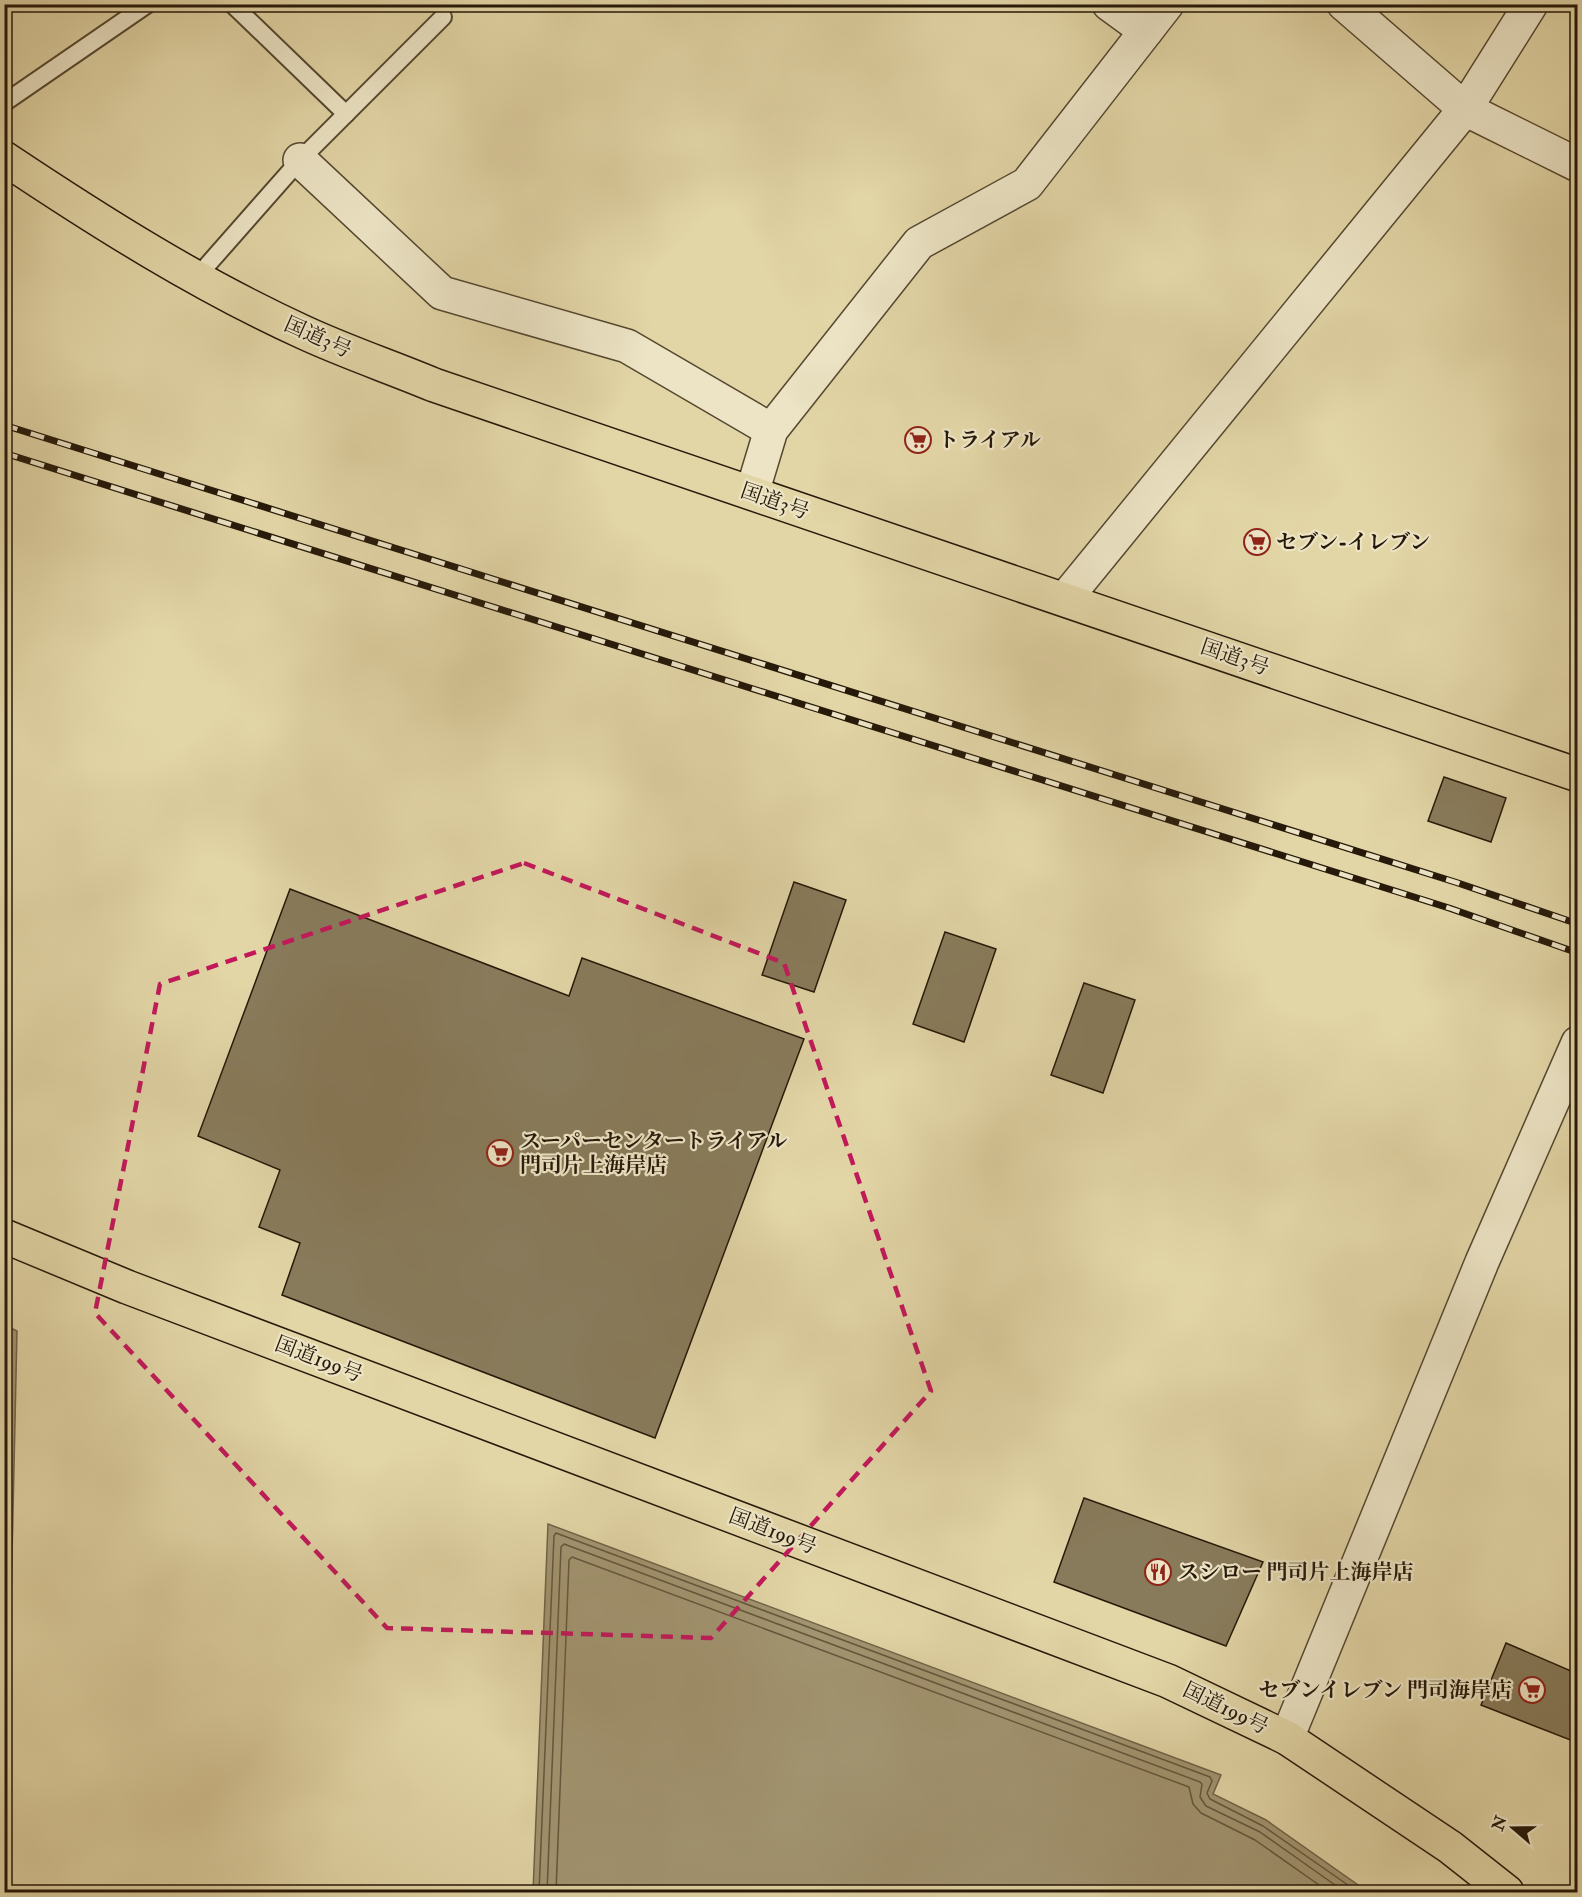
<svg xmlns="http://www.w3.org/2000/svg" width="1582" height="1897" viewBox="0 0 1582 1897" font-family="'IM FELL Double Pica','Noto Serif JP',serif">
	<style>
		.water { fill: #a29571; stroke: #706347; stroke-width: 1.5 }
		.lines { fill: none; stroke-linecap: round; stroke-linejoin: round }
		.shore { stroke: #64573d; stroke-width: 1.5 }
		.building { fill: #887b5b; stroke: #261909; stroke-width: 1.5 }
		.lane-casing { stroke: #554830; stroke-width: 20 }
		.street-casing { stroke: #554830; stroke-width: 36 }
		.highway-casing { stroke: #261909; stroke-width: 36 }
		.lane { stroke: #ece4c5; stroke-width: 16 }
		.street { stroke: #ece4c5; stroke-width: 33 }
		.highway { stroke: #e2d5a6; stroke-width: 33 }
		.rail-casing { stroke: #261909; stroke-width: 7 }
		.rail { stroke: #ece4c5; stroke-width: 4.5; stroke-dasharray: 14; stroke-linecap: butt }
		.marked { fill: none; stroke: #c2185b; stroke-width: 4.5; stroke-dasharray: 12 8; stroke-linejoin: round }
		.labels { text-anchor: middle; stroke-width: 4.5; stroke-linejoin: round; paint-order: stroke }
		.street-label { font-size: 21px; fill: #261909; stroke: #ece4c5 }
		.poi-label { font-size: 21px; font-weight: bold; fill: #261909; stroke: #ece4c5; text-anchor: start }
	</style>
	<rect width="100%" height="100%" fill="#e2d5a6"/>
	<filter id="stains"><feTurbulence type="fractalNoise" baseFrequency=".00333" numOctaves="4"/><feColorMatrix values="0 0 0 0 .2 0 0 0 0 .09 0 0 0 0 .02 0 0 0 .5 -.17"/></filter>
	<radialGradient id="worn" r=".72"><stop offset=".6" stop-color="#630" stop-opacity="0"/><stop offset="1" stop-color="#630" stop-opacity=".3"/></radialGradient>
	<!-- water -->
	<g class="water">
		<path d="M5,1325L17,1331L5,1876Z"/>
		<path d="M548,1524L1221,1775L1213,1794L1266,1820L1368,1892H533Z"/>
	</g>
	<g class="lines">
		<!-- shore -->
		<g class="shore">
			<path d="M4,1332L11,1337L4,1622"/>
			<path d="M539,1892L554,1536L556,1533L1210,1777L1212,1781L1207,1793L1210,1799L1263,1826L1358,1892"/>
			<path d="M547,1892L561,1547L564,1544L1200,1782L1202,1784L1200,1797L1206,1806L1260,1832L1345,1892"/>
			<path d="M556,1892L569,1560L572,1557L1189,1787L1193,1804L1201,1813L1255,1840L1329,1892"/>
		</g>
	</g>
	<!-- building -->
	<g class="building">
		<path d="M1444,777L1506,798L1491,842L1428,821Z"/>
		<path d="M794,882L846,900L814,992L762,975Z"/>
		<path d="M290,889L569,996L582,958L804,1039L655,1438L282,1295L300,1243L259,1227L280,1170L198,1136Z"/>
		<path d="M945,932L996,949L964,1042L913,1024Z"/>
		<path d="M1084,983L1135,1000L1103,1093L1051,1075Z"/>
		<path d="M1084,1498L1263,1562L1226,1646L1054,1582Z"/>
		<path d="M1506,1643L1578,1674V1743L1481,1705Z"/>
	</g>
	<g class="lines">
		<defs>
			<g id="lane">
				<path d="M232,4L346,114"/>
				<path d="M4,103L148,4"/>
				<path d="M196,278L300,160L443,17"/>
			</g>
			<g id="street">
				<path d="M1109,4L1146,31"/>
				<path d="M1344,4L1465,109L1578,165"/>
				<path d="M300,160L442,293L627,346L771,430"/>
				<path d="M752,493L771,430L919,243L1027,184L1167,4"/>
				<path d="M1065,599L1465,109L1531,4"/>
				<path d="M1287,1738L1482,1262L1578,1043"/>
			</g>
			<g id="highway">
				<path d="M4,158C100,222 198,284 303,332C346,352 391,367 434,385L1578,775"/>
				<path d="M4,1236L127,1287L1168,1681L1287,1738L1450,1847L1507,1892"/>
			</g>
		</defs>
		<!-- lane casing -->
		<use href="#lane" class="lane-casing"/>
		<!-- street casing -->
		<use href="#street" class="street-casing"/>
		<!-- highway casing -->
		<use href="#highway" class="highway-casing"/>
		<!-- lane -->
		<use href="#lane" class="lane"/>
		<!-- street -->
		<use href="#street" class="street"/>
		<!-- highway -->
		<use href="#highway" class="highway"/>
		<defs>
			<g id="rail">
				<path d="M4,425L1458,883L1578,924"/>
				<path d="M4,453L1449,908L1578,953"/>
			</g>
		</defs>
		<!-- rail casing -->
		<use href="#rail" class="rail-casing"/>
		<!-- rail -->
		<use href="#rail" class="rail"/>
	</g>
	<!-- marked area -->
	<path class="marked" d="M524,863L784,963L931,1391L711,1638L387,1628L95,1313L160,984Z"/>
	<!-- icons -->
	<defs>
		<symbol id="supermarket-ring" viewBox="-11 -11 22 22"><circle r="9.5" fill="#ece4c5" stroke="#8f2418" stroke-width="1.5"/><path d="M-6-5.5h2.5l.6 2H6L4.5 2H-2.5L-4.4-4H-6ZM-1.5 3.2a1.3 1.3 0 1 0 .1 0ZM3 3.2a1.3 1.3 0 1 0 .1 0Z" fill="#8f2418"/></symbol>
		<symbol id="restaurant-ring" viewBox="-11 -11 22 22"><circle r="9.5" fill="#ece4c5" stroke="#8f2418" stroke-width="1.5"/><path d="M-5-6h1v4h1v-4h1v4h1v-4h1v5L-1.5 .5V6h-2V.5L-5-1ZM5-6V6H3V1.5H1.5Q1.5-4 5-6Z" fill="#8f2418"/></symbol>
	</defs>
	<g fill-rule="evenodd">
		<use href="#supermarket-ring" x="903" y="425" width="30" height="30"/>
		<use href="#supermarket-ring" x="1242" y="527" width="30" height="30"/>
		<use href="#supermarket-ring" x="485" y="1138" width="30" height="30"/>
		<use href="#restaurant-ring" x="1143" y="1557" width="30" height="30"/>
		<use href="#supermarket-ring" x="1517" y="1675" width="30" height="30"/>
	</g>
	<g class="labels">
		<!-- street labels -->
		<g class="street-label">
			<text transform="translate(318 337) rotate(24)" y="7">国道3号</text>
			<text transform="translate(775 501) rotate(19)" y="7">国道3号</text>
			<text transform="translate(1235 657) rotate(19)" y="7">国道3号</text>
			<text transform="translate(319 1359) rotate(21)" y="7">国道199号</text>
			<text transform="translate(773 1531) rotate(21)" y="7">国道199号</text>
			<text transform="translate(1226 1708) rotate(26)" y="7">国道199号</text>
		</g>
		<!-- poi labels -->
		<g class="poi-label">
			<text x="938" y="447">トライアル</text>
			<text x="1276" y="549">セブン-イレブン</text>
			<text x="520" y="1148">スーパーセンタートライアル<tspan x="520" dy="24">門司片上海岸店</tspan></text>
			<text x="1178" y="1579">スシロー 門司片上海岸店</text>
			<text x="1512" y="1697" text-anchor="end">セブンイレブン 門司海岸店</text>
		</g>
	</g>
	<!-- margin -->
	<rect width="1582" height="1897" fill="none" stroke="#e2d5a6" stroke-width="24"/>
	<rect x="6" y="6" width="1570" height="1885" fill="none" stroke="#261909" stroke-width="3"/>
	<rect x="12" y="12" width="1558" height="1873" fill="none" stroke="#261909" stroke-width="1.5"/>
	<!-- north arrow -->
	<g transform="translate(1513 1828) rotate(290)" stroke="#ece4c5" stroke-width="4.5" paint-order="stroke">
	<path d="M0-4.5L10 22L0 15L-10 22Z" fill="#261909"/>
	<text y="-9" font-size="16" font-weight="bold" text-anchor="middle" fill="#261909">N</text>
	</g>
	<rect width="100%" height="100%" filter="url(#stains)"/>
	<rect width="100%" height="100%" fill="url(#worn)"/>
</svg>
